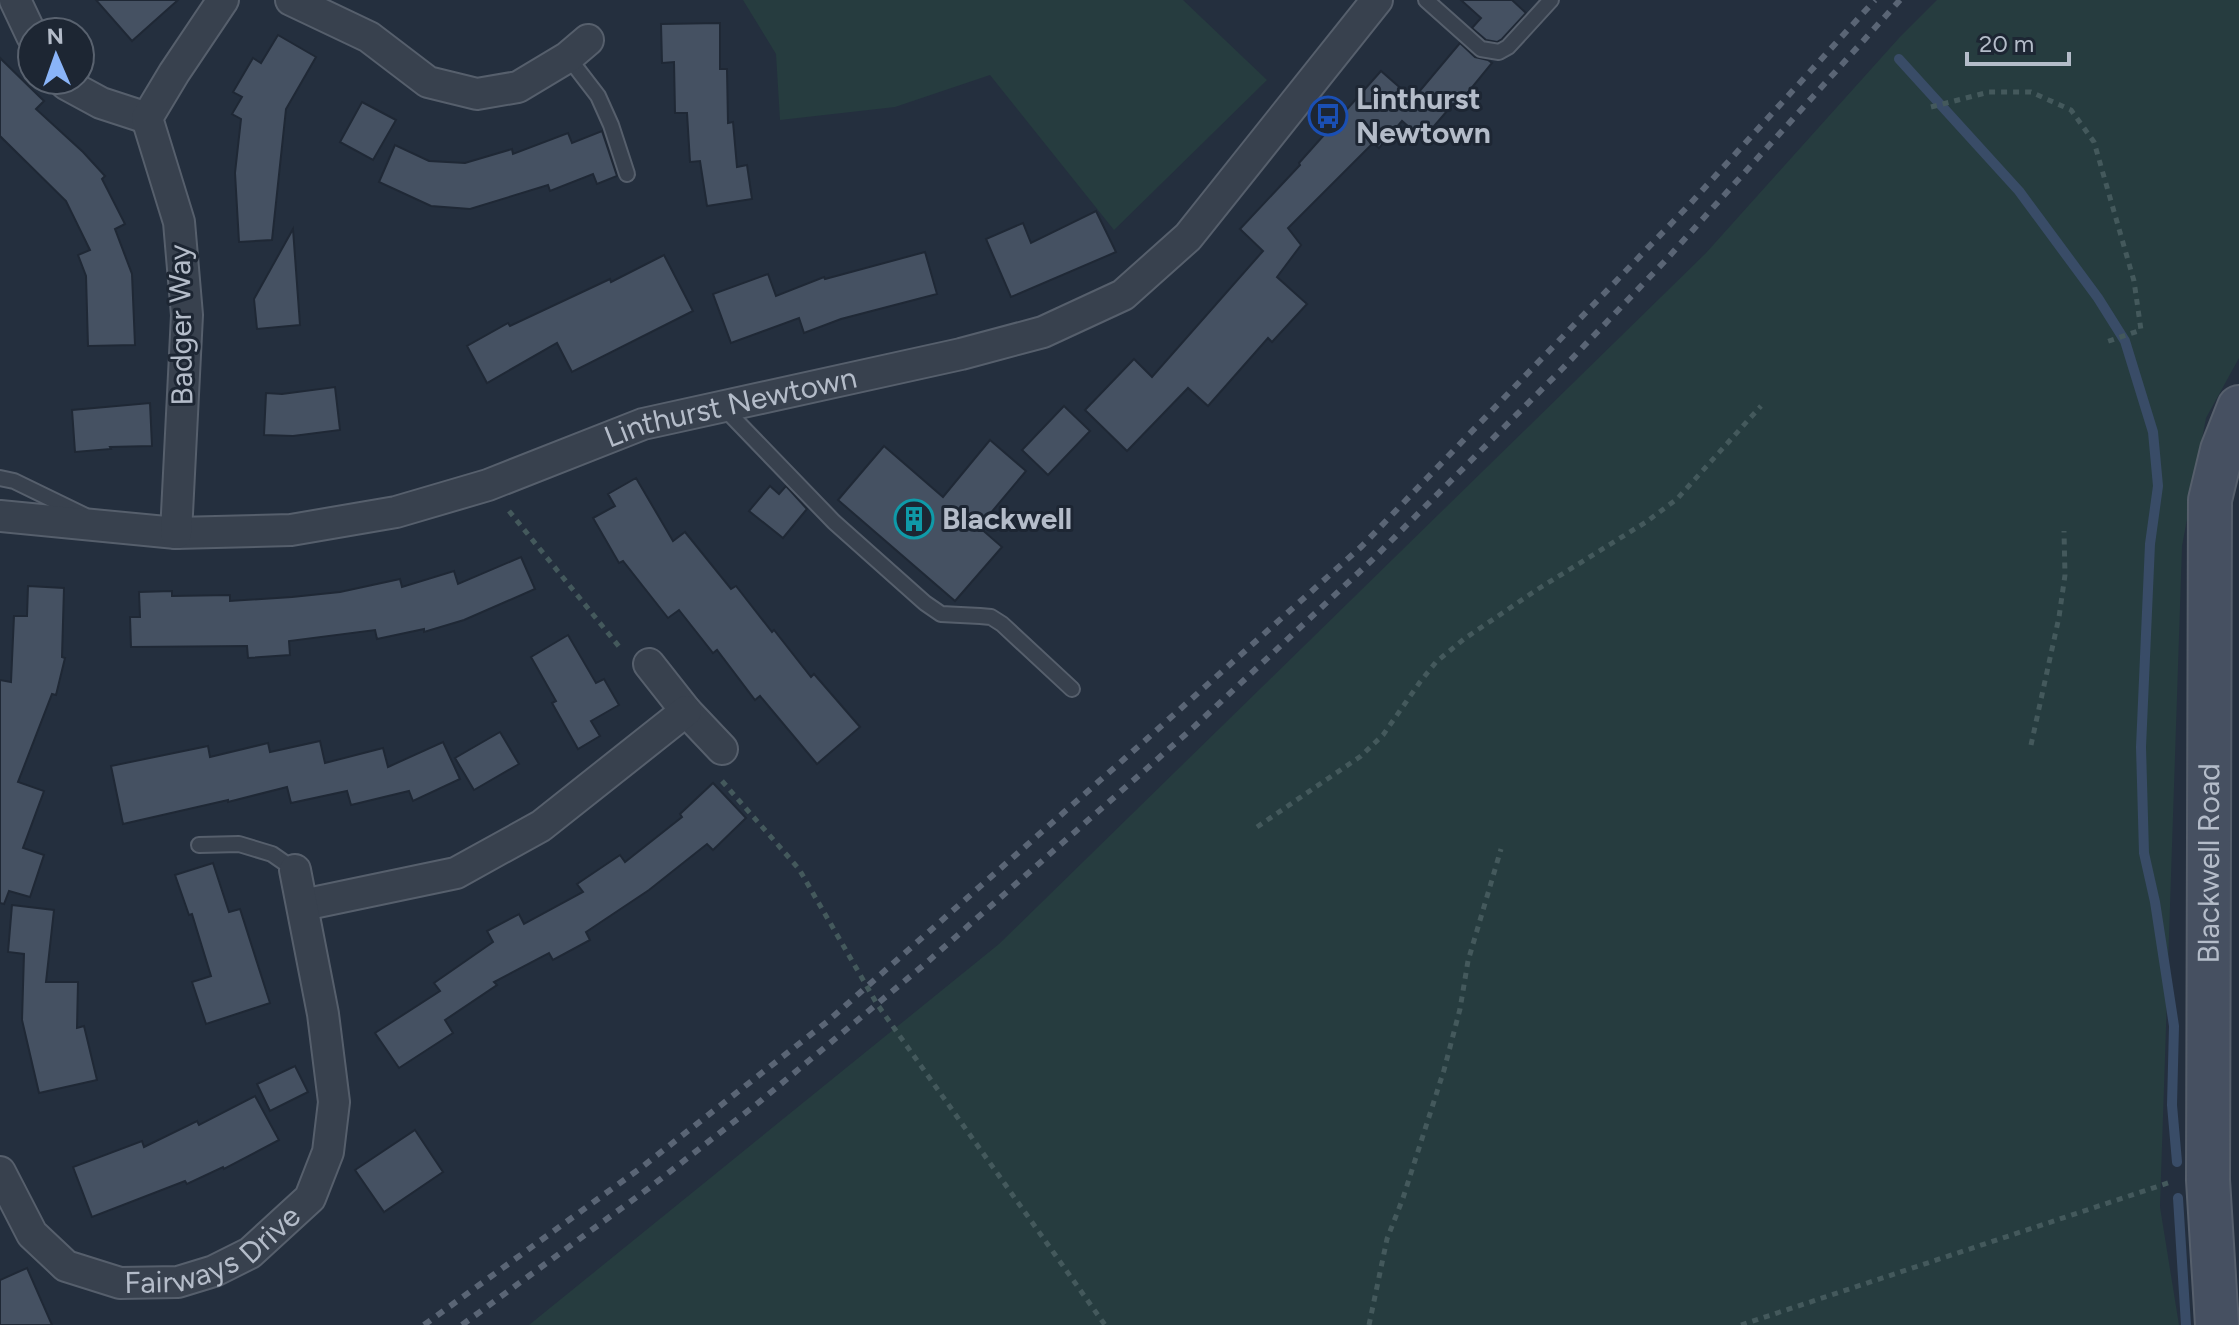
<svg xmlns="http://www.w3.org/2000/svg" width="2239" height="1325" viewBox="0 0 2239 1325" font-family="Figtree,sans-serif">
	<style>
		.green { fill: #263c3f }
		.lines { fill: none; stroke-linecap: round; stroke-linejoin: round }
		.stream { stroke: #394c67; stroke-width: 10 }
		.building { fill: #455162; stroke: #1f2835; stroke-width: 2 }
		.lane-casing { stroke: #565f6c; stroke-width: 18 }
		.street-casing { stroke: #565f6c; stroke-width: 34 }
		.secondary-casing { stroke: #565f6c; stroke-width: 46 }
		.path { stroke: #44595c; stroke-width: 5; stroke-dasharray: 6 6; stroke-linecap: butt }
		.lane { stroke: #38414e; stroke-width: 14 }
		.street { stroke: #38414e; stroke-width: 30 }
		.secondary { stroke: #465061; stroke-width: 42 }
		.rail { stroke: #5a6575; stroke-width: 6; stroke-dasharray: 8 8; stroke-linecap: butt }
		.labels { text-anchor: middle; stroke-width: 6; stroke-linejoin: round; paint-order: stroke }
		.poi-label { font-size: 30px; font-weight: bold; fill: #b4bcc9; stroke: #1d2633; text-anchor: start }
		.street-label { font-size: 30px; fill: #b4bcc9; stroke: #1d2633 }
	</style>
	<rect width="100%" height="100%" fill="#242f3e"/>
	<!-- green -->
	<g class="green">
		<path d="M743,0H1183L1267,80L1114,230L990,75L895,107L780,120L776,54Z"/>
		<path d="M1937,0H2239V358L2206,418L2182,546L2160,1207L2179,1325H529L999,944L1706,253L1899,38Z"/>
	</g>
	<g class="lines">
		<!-- stream -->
		<g class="stream">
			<path d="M1899,59L2019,191L2098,298L2125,341L2153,432L2158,486L2150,544L2141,747L2144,853L2155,902L2174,1026L2172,1105L2177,1162"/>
			<path d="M2178,1198L2186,1325"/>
		</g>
	</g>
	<!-- building -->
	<g class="building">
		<path d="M96,0H178L132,41Z"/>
		<path d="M1461,0H1512L1526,13L1502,39L1497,42L1486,40L1472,28L1481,18Z"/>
		<path d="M720,23V69H727L728,123L733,122L737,167L747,165L752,199L707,206L700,161L690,162L687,113H675L674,62L662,63L661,24Z"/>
		<path d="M278,35L316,57L286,109L272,240L239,242L235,173L241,119L232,114L242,97L233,92L253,58L261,63Z"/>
		<path d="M1460,43L1475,57L1488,60L1492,63L1456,107L1453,104L1423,139L1402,121L1379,148L1373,143L1288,228L1301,245L1277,277L1307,304L1272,342L1268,338L1208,406L1188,388L1127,451L1085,410L1134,359L1152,377L1263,251L1240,229L1300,165L1299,163L1381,71L1413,99Z"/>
		<path d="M0,58L44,101L36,109L83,152L105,176L102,179L125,224L115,229L132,274L135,345L88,346L86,276L78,255L90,250L66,201L0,136Z"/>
		<path d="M362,102L396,120L373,160L340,142Z"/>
		<path d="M602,131L617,176L597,184L593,174L550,191L548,185L470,209L431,206L379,182L395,145L429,161L465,163L512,149L513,154L568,133L572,143Z"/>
		<path d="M1096,211L1116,252L1011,297L986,239L1023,223L1031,243Z"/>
		<path d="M293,229L300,325L257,329L254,299Z"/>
		<path d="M925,252L937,294L841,319L804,333L799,318L731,343L713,294L768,274L776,296L824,277L825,279Z"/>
		<path d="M664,255L693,311L572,372L557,343L487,383L467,346L508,323L510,326L610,279L611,282Z"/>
		<path d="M335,387L340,430L293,436L264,435L266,393L282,394Z"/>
		<path d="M150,403L152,446L110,447L111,449L75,452L72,410Z"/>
		<path d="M1064,406L1090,431L1048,475L1022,450Z"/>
		<path d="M990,440L1026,471L979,527L1002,547L955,601L838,500L884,446L943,497Z"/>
		<path d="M636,478L673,541L685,532L731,589L736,586L772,632L774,630L811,677L814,674L860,727L817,764L760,696L755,700L717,650L713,653L679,610L668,618L623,561L619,563L593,518L615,506L608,494Z"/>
		<path d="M770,486L779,494L786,486L807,509L783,538L749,511Z"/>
		<path d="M521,557L535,589L464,620L424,632V629L377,639L375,630L289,641L290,655L248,658L247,646L131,647L130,617H140L139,592L172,591V596L230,595V601L292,597L340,592L400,579L402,587L454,571L458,584Z"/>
		<path d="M28,586L64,588L62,657L65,658L56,695L52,694L18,782L44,791L23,848L44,855L30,897L9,891L4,904L0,903V680L11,682L14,616H27Z"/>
		<path d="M568,635L596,683L604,679L619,705L591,721L600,736L578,749L552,703L556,701L531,657Z"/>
		<path d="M500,732L519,764L474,790L455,758Z"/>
		<path d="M320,741L325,763L383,748L388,767L443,742L460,779L413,801L409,791L351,805L347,791L291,803L287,787L228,802V800L123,824L111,766L208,746L210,757L268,743L270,752Z"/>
		<path d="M713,783L746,818L713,850L707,844L649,890L586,932L590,940L553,960L549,953L494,982L497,985L445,1020L453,1033L399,1068L375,1033L440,991L434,983L493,942L487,931L519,914L524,924L583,892L577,884L620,855L625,862L682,817L680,814Z"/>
		<path d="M213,863L229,912L240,909L270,1003L206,1024L192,982L211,976L192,914L189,915L175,875Z"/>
		<path d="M12,905L54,910L46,982H78L77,1028L84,1026L97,1080L39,1093L22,1020L24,954L8,952Z"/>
		<path d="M295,1066L308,1092L270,1111L257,1084Z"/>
		<path d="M255,1096L279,1140L224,1169L223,1167L187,1184L185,1181L92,1217L73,1167L142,1141L144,1147L197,1121L199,1125Z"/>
		<path d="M415,1130L443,1172L384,1212L355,1170Z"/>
		<path d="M27,1268L52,1325H0V1280Z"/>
	</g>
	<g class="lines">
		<defs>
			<g id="lane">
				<path d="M1426,0L1481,49L1499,52L1508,47L1551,0"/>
				<path d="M568,57L598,96L611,125L627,174"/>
				<path d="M722,406L834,522L925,603L941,614L980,616L991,617L1002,624L1072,689"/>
				<path d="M0,478L14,481L84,515"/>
				<path d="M199,845L239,844L272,854L295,870"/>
			</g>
			<g id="street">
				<path d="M15,0L32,36"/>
				<path d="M291,0L369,37L428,82L477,94L518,87L568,57L588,40"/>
				<path d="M62,80L66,84L101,103L147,118"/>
				<path id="s1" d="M0,516L176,533L291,530L396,512L488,485L643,424L961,354L1043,332L1123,295L1188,237L1377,0"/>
				<path d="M176,533L187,315L179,222L147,118L174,73L223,0"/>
				<path d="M649,664L686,711L722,749"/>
				<path d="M303,905L456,873L541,826L686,711"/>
				<path id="s2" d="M0,1172L32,1234L66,1266L120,1283L178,1282L214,1271L250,1253L310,1198L328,1152L334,1102L323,1014L295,870"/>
			</g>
			<g id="secondary">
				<path id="s3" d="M2217,1325L2208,1180L2210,500L2222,450L2239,407"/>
			</g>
		</defs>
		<!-- lane casing -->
		<use href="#lane" class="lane-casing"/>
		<!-- street casing -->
		<use href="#street" class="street-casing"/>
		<!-- secondary casing -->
		<use href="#secondary" class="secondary-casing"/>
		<!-- path -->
		<g class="path">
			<path d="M1931,107L1989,92H2031L2071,110L2094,142L2134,281L2141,330L2106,342"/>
			<path d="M509,511L621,649"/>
			<path d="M2031,745L2059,617L2065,575L2064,531"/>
			<path d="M722,781L799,869L877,1004L1105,1325"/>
			<path d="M1257,827L1361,756L1383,735L1420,682L1436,662L1464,639L1538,589L1646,522L1677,499L1761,406"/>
			<path d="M1369,1325L1387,1239L1403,1198L1444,1070L1460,1009L1468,961L1501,849"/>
			<path d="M1741,1325L2171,1182"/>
		</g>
		<!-- lane -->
		<use href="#lane" class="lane"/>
		<!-- street -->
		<use href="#street" class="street"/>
		<!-- secondary -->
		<use href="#secondary" class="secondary"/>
		<!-- rail -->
		<g class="rail">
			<path d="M424,1325L642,1167L828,1021L1149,737L1362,546L1689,205L1875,0"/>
			<path d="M462,1325L649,1188L758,1103L925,964L1195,726L1372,560L1562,369L1664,262L1900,0"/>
		</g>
	</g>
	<!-- icons -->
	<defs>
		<symbol id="bus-ring" viewBox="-11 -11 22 22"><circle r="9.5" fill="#1d2633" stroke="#1a4fb4" stroke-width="1.5"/><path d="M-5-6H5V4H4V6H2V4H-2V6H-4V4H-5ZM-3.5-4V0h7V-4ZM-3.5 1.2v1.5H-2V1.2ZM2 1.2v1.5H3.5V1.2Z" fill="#1a4fb4"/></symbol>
		<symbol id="building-ring" viewBox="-11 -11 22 22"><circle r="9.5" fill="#1d2633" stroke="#0f9aa8" stroke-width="1.5"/><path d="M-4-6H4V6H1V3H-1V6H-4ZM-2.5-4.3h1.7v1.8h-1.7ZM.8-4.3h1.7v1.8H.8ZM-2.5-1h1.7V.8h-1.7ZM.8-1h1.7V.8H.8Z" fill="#0f9aa8"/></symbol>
	</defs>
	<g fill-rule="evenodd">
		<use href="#bus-ring" x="1306" y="94" width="44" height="44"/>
		<use href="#building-ring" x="892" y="497" width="44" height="44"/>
	</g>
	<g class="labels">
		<!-- poi labels -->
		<g class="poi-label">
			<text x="1356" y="109">Linthurst<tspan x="1356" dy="34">Newtown</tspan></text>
			<text x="942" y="529">Blackwell</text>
		</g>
		<!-- street labels -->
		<g class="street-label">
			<text transform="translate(181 325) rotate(-91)" y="10">Badger Way</text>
			<text dy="10" stroke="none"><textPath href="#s1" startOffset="750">Linthurst Newtown</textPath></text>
			<text dy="10" stroke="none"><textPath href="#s3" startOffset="462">Blackwell Road</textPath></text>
			<text dy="10" stroke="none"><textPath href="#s2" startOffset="274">Fairways Drive</textPath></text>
		</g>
	</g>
	<!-- north arrow -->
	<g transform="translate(56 56) rotate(358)"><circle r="38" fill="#1d2633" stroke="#59626f" stroke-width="2"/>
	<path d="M0-6L14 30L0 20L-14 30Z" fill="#8ab4f8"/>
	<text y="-12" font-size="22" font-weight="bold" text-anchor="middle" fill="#b4bcc9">N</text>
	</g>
	<!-- scale -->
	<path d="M1967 52v12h102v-12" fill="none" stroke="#b4bcc9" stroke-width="4"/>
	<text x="1979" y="52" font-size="24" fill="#b4bcc9" stroke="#1d2633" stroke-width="6" paint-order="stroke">20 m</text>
</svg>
